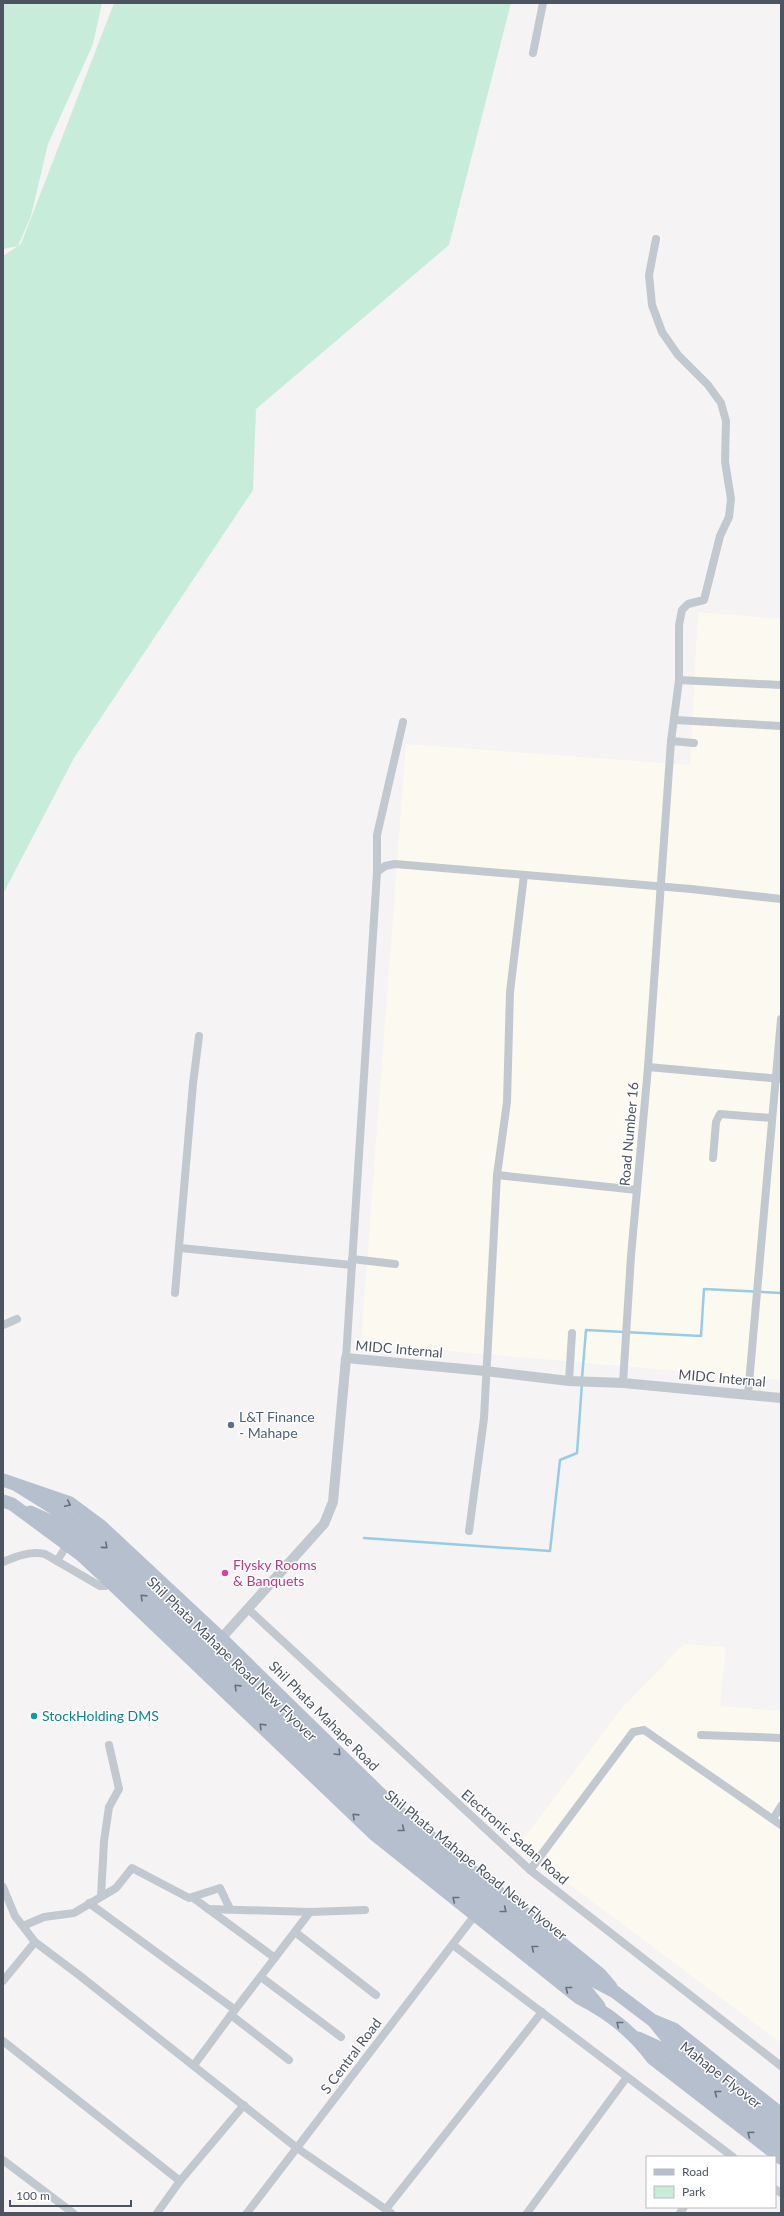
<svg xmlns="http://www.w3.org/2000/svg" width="784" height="2216" viewBox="0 0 784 2216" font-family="Lato,sans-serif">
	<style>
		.commercial { fill: #fcfaf0 }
		.green { fill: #c7edda }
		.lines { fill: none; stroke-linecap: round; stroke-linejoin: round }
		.stream { stroke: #98cce6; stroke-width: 2.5 }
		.minor { stroke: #c2c8d0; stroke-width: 8 }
		.tertiary { stroke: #c2c8d0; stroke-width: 10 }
		.primary { stroke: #b6bfce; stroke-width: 13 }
		.oneway { stroke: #666f7b }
		.service-dot { fill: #5c6f8a; stroke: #fff; stroke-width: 1.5 }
		.hotel-dot { fill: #d1479c; stroke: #fff; stroke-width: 1.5 }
		.culture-dot { fill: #0f9aa8; stroke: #fff; stroke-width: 1.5 }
		.labels { text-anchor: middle; stroke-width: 3; stroke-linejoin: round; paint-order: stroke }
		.street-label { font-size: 14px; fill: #4c545f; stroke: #fff }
		.service-label { font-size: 14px; fill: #4e5e75; stroke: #fff; text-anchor: start }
		.hotel-label { font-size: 14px; fill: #b23c85; stroke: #fff; text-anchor: start }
		.culture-label { font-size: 14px; fill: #0d838f; stroke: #fff; text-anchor: start }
	</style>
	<rect width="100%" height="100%" fill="#f5f3f3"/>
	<!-- commercial -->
	<g class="commercial">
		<path d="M698,612L781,619V1380L361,1343L406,744L690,765Z"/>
		<path d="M684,1644L726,1647L720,1706L781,1711V2043L518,1846L621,1709Z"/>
	</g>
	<!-- green -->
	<g class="green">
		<path d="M3,3H102L93,44L48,144L31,216L18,246L3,249Z"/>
		<path d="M114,3H511L449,245L256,409L253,490L74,758L3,894V256L21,244Z"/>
	</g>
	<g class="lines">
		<!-- stream -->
		<g class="stream">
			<path d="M582,1378L586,1330L701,1336L704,1289L781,1293"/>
			<path d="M364,1538L550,1551L560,1460L577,1453L582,1383"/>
		</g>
		<!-- minor -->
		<g class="minor">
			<path d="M533,53L543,3"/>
			<path d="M679,680L781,685"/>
			<path d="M675,720L781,726"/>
			<path d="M671,741L694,743"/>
			<path d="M377,872V835L403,722"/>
			<path d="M648,1067L781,1079"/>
			<path d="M713,1158L716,1122L720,1114L771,1118"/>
			<path d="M497,1175L637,1190"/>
			<path d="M180,1248L352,1265"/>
			<path d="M352,1259L395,1264"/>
			<path d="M175,1293L193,1084L199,1036"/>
			<path d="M3,1325L17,1319"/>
			<path d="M346,1358L377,872L385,866L395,864L691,889L781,899"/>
			<path d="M569,1381L572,1333"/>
			<path d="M623,1383L631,1256L648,1067L671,741L679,680V625L682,610L688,604L704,600L720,536L729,517L731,499L725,462L726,421L721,403L708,385L678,355L662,332L652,305L649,275L656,239"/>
			<path d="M748,1395L781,1019"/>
			<path d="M469,1531L484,1418L497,1175L507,1102L510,992L524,875"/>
			<path d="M57,1561L67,1545"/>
			<path d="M3,1562C17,1556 30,1551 45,1554L100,1586H105L113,1581"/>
			<path d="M248,1609L530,1870L781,2066"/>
			<path d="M701,1735L781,1738"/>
			<path d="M773,1819L781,1806"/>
			<path d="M530,1870L633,1732L644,1730L781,1825"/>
			<path d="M3,1887L15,1916L35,1942L79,1975L297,2148L391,2213"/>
			<path d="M101,1896L104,1841L109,1807L119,1789L109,1745"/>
			<path d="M192,1897L275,1958"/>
			<path d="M89,1903L234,2009"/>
			<path d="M208,1909L310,1912L365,1910"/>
			<path d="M23,1926L44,1917L74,1913L116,1888L132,1868L189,1898L220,1888L230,1909"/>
			<path d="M295,1932L376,1995"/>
			<path d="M453,1945L733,2157"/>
			<path d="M261,1977L341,2037"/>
			<path d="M3,1981L35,1942"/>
			<path d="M3,2041L180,2181"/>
			<path d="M289,2060L231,2015L310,1912"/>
			<path d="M194,2065L231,2015"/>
			<path d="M3,2160L73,2213"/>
			<path d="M775,2189L781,2193"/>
			<path d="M386,2209L542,2012"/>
			<path d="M157,2213L180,2181L244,2105"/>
			<path d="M247,2213L475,1915"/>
			<path d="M527,2213L627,2077"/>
			<path d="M680,2213L684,2207"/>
		</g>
		<!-- tertiary -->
		<path class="tertiary" d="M217,1643L324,1524L333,1502L346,1358L485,1371L569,1381L623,1383L781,1398"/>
		<!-- primary -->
		<g class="primary">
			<path d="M3,1480L70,1503L101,1526L221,1638L397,1810L600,1974L611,1987"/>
			<path d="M18,1486L63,1514L94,1536L137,1575L390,1818L594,1981L615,1992L652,2020L674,2029L781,2114"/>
			<path d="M3,1501L12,1504L81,1555L111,1583L375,1835L579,1998C609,2013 633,2032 652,2058L781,2158"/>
			<path d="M30,1512L57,1524L88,1545L382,1827L586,1990L599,2006"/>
			<path d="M654,2022L667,2038L781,2128"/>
			<path d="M638,2038L660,2048L781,2143"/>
		</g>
	</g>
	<!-- one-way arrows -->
	<defs><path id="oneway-chevron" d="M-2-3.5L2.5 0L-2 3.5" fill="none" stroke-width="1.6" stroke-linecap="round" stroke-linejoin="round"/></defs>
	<g class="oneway">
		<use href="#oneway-chevron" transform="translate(68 1504) rotate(25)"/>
		<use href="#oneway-chevron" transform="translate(105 1546) rotate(41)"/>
		<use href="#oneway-chevron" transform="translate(143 1597) rotate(-136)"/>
		<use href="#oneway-chevron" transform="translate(237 1687) rotate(-136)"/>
		<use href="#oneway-chevron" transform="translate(262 1726) rotate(-136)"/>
		<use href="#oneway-chevron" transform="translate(338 1753) rotate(45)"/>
		<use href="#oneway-chevron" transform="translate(355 1816) rotate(-136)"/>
		<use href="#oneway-chevron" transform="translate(402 1829) rotate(39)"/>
		<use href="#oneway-chevron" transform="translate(455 1899) rotate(-141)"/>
		<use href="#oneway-chevron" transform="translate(504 1910) rotate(39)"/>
		<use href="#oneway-chevron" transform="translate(534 1948) rotate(-141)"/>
		<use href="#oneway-chevron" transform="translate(568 1989) rotate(-141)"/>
		<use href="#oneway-chevron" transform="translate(619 2024) rotate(-141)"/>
		<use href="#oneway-chevron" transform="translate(717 2093) rotate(-142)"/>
		<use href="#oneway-chevron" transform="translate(750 2134) rotate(-143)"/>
	</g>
	<!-- markers -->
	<circle class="service-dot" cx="231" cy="1425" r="4"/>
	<circle class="hotel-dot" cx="225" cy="1573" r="4"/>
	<circle class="culture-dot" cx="34" cy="1716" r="4"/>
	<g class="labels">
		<!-- street labels -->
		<g class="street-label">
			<text transform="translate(629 1134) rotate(-85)" y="5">Road Number 16</text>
			<text transform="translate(399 1349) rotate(5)" y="5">MIDC Internal</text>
			<text transform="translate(722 1378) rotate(5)" y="5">MIDC Internal</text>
			<text transform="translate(232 1659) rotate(44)" y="5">Shil Phata Mahape Road New Flyover</text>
			<text transform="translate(324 1716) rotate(45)" y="5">Shil Phata Mahape Road</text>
			<text transform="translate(515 1837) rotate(41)" y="5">Electronic Sadan Road</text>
			<text transform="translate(476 1865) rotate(39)" y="5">Shil Phata Mahape Road New Flyover</text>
			<text transform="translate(351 2056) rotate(-53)" y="5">S Central Road</text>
			<text transform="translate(721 2075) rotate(38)" y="5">Mahape Flyover</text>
		</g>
		<!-- service labels -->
		<g class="service-label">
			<text x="239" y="1422">L&amp;T Finance<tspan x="239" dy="16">- Mahape</tspan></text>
		</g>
		<!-- hotel labels -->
		<g class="hotel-label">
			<text x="233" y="1570">Flysky Rooms<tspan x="233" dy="16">&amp; Banquets</tspan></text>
		</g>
		<!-- culture labels -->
		<g class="culture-label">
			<text x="42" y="1721">StockHolding DMS</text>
		</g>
	</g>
	<!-- border -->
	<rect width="784" height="2216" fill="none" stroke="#4c545f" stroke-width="8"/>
	<!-- legend -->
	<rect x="646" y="2156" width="130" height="52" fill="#ffffff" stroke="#b7bbbf"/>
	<rect x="654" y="2169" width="20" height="6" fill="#b6bfce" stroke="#b7bbbf"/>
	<text x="682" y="2176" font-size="12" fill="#4c545f">Road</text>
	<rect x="654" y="2186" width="20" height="12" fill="#c7edda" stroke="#b7bbbf"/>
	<text x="682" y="2196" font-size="12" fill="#4c545f">Park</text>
	<!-- scale -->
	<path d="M10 2200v6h121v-6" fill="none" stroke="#4c545f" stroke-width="2"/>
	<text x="16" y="2200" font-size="12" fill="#4c545f" stroke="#ffffff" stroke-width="3" paint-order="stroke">100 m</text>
</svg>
